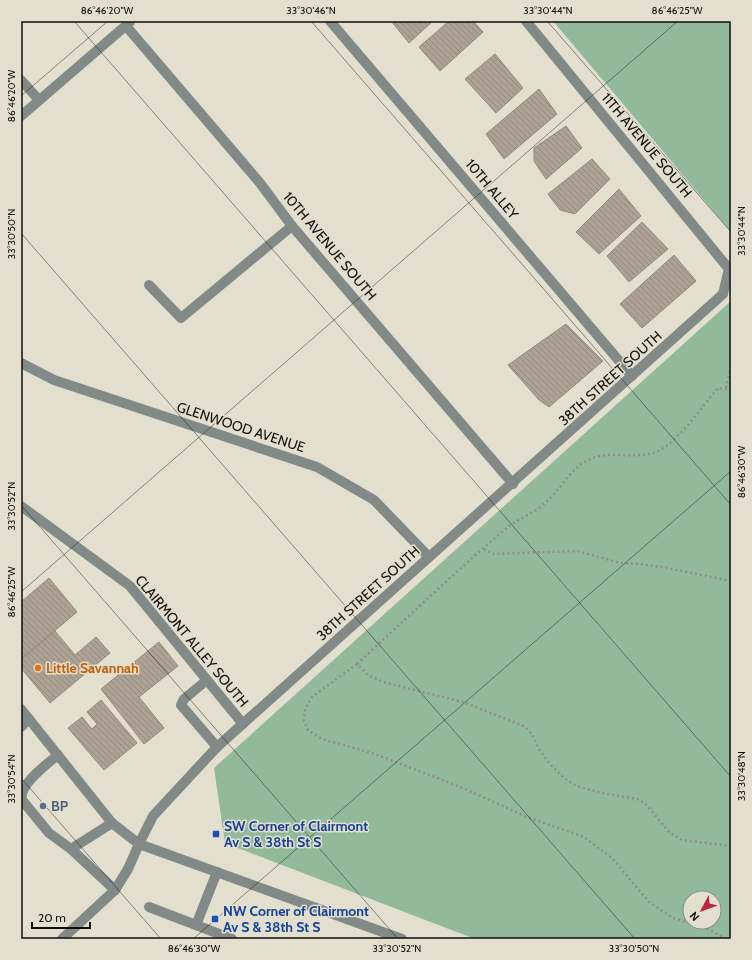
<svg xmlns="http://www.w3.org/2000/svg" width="752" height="960" viewBox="0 0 752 960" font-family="Cabin,sans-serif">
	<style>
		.grass { fill: #92ba9a; fill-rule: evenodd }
		.building { fill: url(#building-back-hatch); stroke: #958a7c }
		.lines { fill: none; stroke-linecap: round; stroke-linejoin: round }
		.path { stroke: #908d81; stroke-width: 2.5; stroke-dasharray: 2 3; stroke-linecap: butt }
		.service { stroke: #828a88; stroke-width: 10 }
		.minor { stroke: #828a88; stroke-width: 10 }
		.tertiary { stroke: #828a88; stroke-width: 10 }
		.ticks { fill: none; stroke: #110f0a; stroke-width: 1; stroke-opacity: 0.45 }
		.food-dot { fill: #e8710a; stroke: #e3dfce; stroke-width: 1.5 }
		.service-dot { fill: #5c6f8a; stroke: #e3dfce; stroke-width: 1.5 }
		.transit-dot { fill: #1a4fb4; stroke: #e3dfce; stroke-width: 1.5 }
		.labels { text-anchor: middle; stroke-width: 3; stroke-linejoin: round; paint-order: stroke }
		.street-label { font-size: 14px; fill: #110f0a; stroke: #e3dfce }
		.food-label { font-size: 14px; font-weight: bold; fill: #c56008; stroke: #e3dfce; text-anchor: start }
		.service-label { font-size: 14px; font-weight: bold; fill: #4e5e75; stroke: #e3dfce; text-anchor: start }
		.transit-label { font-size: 14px; font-weight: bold; fill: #164399; stroke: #e3dfce; text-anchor: start }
		.neatline { fill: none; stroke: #110f0a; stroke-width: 1.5 }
		.ticks-label { font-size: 10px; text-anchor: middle; fill: #110f0a }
	</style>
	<defs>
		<pattern id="building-back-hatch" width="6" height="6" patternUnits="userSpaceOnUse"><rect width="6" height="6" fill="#ada193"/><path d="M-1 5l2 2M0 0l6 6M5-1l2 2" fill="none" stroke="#94897d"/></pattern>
	</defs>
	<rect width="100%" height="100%" fill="#e3dfce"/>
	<!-- grass -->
	<g class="grass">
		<path d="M553,21H731V232Z"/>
		<path d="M731,301V939H475L225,843L214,768ZM690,898H714V922H690Z"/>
	</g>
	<!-- building -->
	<g class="building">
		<path d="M391,21H433L409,43Z"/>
		<path d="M449,21H473L483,32L440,71L419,47Z"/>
		<path d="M495,54L523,88L496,113L465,79Z"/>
		<path d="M539,89L557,114L504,159L486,134Z"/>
		<path d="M566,126L582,148L546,179L534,161V148Z"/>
		<path d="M592,159L610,179L575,214L560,210L548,194Z"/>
		<path d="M619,189L641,216L599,254L576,232Z"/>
		<path d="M642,222L668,249L629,282L607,256Z"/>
		<path d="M674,255L696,281L642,328L620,304Z"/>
		<path d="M566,324L603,361L549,407L539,400L508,365Z"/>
		<path d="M49,578L77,612L21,659V602Z"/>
		<path d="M55,631L75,655L96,637L110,653L50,703L21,668V659Z"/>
		<path d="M159,642L178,666L139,697L164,728L144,744L101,689Z"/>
		<path d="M101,700L137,743L104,770L68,728L82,717L92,729L97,724L87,712Z"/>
	</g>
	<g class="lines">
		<!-- path -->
		<g class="path">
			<path d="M726,388L731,367"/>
			<path d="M484,549L492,554L577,551L621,563L640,564L667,568L731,581"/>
			<path d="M357,664C407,618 456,571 508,527C520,518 535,513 546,502C560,490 570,470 586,461C605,450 629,458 649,454C673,451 702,406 718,388L731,390"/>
			<path d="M726,939L706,928L673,918L649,902L612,858L584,837L527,817L463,788L375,754L322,739L308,730L304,721L305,709L312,697L357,664L368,675L383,682L463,702L524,726L532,734L539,749L549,763L564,778L576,786L602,793L637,799L645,803L669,832L682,840L731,846"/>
		</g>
		<!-- service -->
		<g class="service">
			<path d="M330,21L632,376"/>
			<path d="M21,80L39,100"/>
			<path d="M149,285L181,318L292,226"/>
			<path d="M21,506L130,586L243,724"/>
			<path d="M207,680L184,699L181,705L217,747"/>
			<path d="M58,755C47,764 18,785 22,800L49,833L71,849L115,890"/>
			<path d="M71,849L112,823"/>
			<path d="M217,872L196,925L232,939"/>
			<path d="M149,907L196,925"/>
		</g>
		<!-- minor -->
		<g class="minor">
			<path d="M126,26L260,183L292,226L513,484"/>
			<path d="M21,116L130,22"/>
			<path d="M21,363L54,380L317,467L374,500L429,557"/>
			<path d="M21,727L29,719"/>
			<path d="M139,844L153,816L217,747L723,294L729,269L526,21"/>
		</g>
		<!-- tertiary -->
		<g class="tertiary">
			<path d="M21,709L112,823L139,844L402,939"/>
			<path d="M62,939L115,890L128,869L139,844"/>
		</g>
	</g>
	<!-- ticks -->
	<path class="ticks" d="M74,21L731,777M311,21L731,505M547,21L731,232M21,96L108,21M21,233L635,939M21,505L398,939M21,592L678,21M21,778L161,939M193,939L731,471"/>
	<!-- markers -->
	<circle class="food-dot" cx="38" cy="668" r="4"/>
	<circle class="service-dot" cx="43" cy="806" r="4"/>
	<g class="transit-dot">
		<rect x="212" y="830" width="8" height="8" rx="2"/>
		<rect x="211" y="915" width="8" height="8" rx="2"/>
	</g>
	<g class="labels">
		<!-- street labels -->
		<g class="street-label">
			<text transform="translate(647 145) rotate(50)" y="5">11TH AVENUE SOUTH</text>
			<text transform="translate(492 189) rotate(50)" y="5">10TH ALLEY</text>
			<text transform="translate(330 246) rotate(50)" y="5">10TH AVENUE SOUTH</text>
			<text transform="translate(610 378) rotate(-42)" y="5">38TH STREET SOUTH</text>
			<text transform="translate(241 427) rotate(18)" y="5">GLENWOOD AVENUE</text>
			<text transform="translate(368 593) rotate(-42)" y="5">38TH STREET SOUTH</text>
			<text transform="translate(192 641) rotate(50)" y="5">CLAIRMONT ALLEY SOUTH</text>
		</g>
		<!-- food labels -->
		<g class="food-label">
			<text x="46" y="673">Little Savannah</text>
		</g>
		<!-- service labels -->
		<g class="service-label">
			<text x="51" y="811">BP</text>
		</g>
		<!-- transit labels -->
		<g class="transit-label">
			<text x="224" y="831">SW Corner of Clairmont<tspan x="224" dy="16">Av S &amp; 38th St S</tspan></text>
			<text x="223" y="916">NW Corner of Clairmont<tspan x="223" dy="16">Av S &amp; 38th St S</tspan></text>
		</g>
	</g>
	<!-- border -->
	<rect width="752" height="960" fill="none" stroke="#e3dfce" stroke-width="44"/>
	<!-- north arrow -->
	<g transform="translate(702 910) rotate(229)"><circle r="19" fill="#e3dfce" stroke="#8f8c80"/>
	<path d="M0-3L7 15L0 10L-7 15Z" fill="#b8263c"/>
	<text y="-6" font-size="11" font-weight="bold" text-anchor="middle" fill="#110f0a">N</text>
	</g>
	<!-- scale -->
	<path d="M32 922v6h58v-6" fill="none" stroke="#110f0a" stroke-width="2"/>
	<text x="38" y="922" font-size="12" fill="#110f0a" stroke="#e3dfce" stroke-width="3" paint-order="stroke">20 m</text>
	<rect x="22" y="22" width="708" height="916" class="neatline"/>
	<g class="ticks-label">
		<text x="107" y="14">86°46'20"W</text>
		<text x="311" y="14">33°30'46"N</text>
		<text x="548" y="14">33°30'44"N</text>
		<text x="677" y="14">86°46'25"W</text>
		<text transform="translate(11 96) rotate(-90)" y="4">86°46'20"W</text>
		<text transform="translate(741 231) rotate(-90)" y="4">33°30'44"N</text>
		<text transform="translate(11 234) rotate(-90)" y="4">33°30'50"N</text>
		<text transform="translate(741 472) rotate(-90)" y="4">86°46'30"W</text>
		<text transform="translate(11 506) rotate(-90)" y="4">33°30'52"N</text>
		<text transform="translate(11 592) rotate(-90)" y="4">86°46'25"W</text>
		<text transform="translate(741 776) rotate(-90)" y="4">33°30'48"N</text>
		<text transform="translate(11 779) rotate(-90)" y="4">33°30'54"N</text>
		<text x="194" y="952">86°46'30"W</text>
		<text x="397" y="952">33°30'52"N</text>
		<text x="634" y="952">33°30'50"N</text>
	</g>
</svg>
